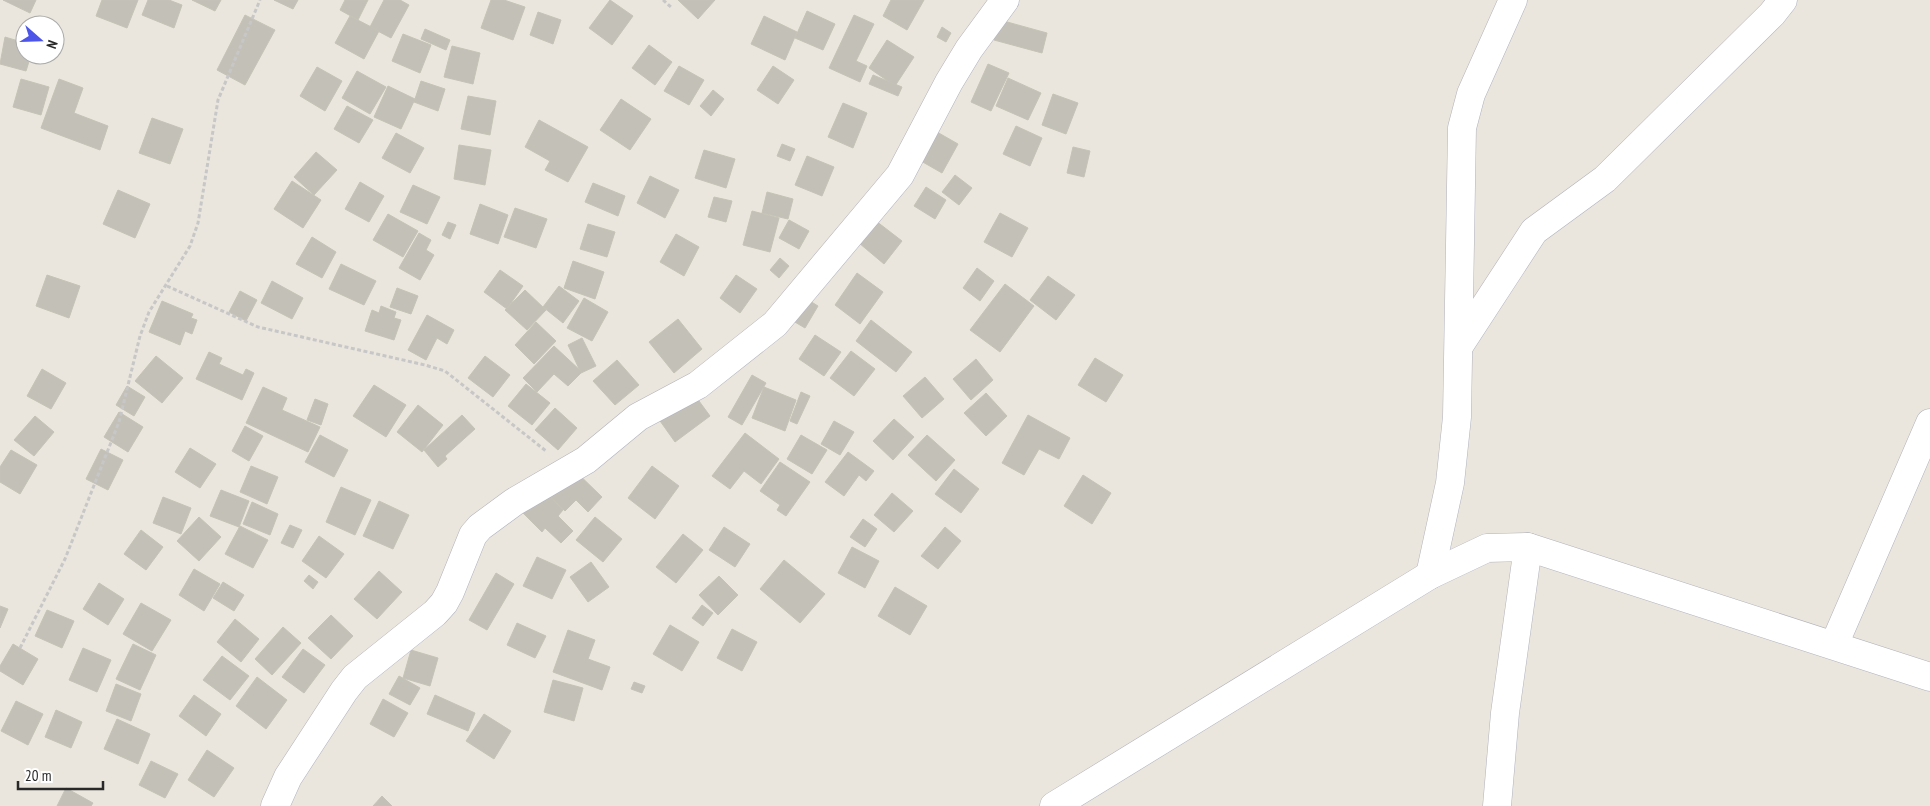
<svg xmlns="http://www.w3.org/2000/svg" width="1930" height="806" viewBox="0 0 1930 806" font-family="'PT Sans Narrow',sans-serif">
	<style>
		.building { fill: #c3c0b8; stroke: #c5c2b7 }
		.lines { fill: none; stroke-linecap: round; stroke-linejoin: round }
		.minor-casing { stroke: #b0b1bc; stroke-width: 29 }
		.path { stroke: #c7c7c7; stroke-width: 3; stroke-dasharray: 4 2.5; stroke-linecap: butt }
		.minor { stroke: #fff; stroke-width: 28 }
	</style>
	<rect width="100%" height="100%" fill="#eae6dd"/>
	<!-- building -->
	<g class="building">
		<path d="M3,0H36L30,13Z"/>
		<path d="M102,0H138L127,28L96,16Z"/>
		<path d="M148,0H169L182,5L174,28L142,15Z"/>
		<path d="M192,0H221L215,11Z"/>
		<path d="M274,0H298L293,9Z"/>
		<path d="M345,0H368L358,20L340,10Z"/>
		<path d="M384,0H400L409,5L391,38L370,27Z"/>
		<path d="M491,0H504L525,7L513,40L481,28Z"/>
		<path d="M610,0L633,16L612,45L589,28Z"/>
		<path d="M678,0H715L698,19Z"/>
		<path d="M891,0H924L907,30L883,16Z"/>
		<path d="M807,11L835,24L823,50L795,38Z"/>
		<path d="M538,12L561,20L553,44L530,35Z"/>
		<path d="M245,15L275,30L245,85L217,70Z"/>
		<path d="M854,15L874,24L856,61L867,66L860,82L829,68Z"/>
		<path d="M350,16L379,31L364,59L335,43Z"/>
		<path d="M764,16L797,32L785,60L751,44Z"/>
		<path d="M1000,20L1047,33L1042,53L994,40Z"/>
		<path d="M942,27L951,33L946,42L937,37Z"/>
		<path d="M425,29L450,40L446,50L421,39Z"/>
		<path d="M403,34L431,45L420,73L392,61Z"/>
		<path d="M5,37L25,43V55H31L26,71L0,64Z"/>
		<path d="M887,40L914,57L895,86L869,68Z"/>
		<path d="M649,45L672,62L655,85L632,68Z"/>
		<path d="M452,46L480,53L473,84L444,77Z"/>
		<path d="M988,64L1009,73L991,111L971,102Z"/>
		<path d="M679,66L704,80L689,105L664,91Z"/>
		<path d="M773,66L794,80L778,104L757,90Z"/>
		<path d="M317,67L342,81L325,111L300,96Z"/>
		<path d="M357,71L386,87L370,114L342,98Z"/>
		<path d="M873,75L902,87L898,96L869,84Z"/>
		<path d="M1008,78L1041,93L1028,120L996,106Z"/>
		<path d="M21,79L49,87L41,115L13,107Z"/>
		<path d="M59,79L83,88L74,113L108,126L100,150L41,128Z"/>
		<path d="M421,81L445,89L438,111L414,102Z"/>
		<path d="M388,86L415,99L401,129L374,117Z"/>
		<path d="M713,90L724,99L711,116L700,106Z"/>
		<path d="M1053,94L1078,103L1066,134L1042,125Z"/>
		<path d="M468,96L496,101L490,135L461,129Z"/>
		<path d="M621,99L651,119L630,150L600,130Z"/>
		<path d="M843,103L867,113L853,148L828,137Z"/>
		<path d="M347,106L373,120L359,143L334,129Z"/>
		<path d="M152,118L183,129L170,164L139,153Z"/>
		<path d="M539,120L588,147L568,182L545,170L550,161L525,147Z"/>
		<path d="M1016,126L1042,138L1030,166L1003,154Z"/>
		<path d="M930,128L958,144L942,173L914,157Z"/>
		<path d="M396,133L424,148L410,173L382,158Z"/>
		<path d="M782,144L795,149L790,161L777,156Z"/>
		<path d="M459,145L491,150L485,185L454,179Z"/>
		<path d="M1073,147L1090,151L1084,177L1067,173Z"/>
		<path d="M704,150L735,159L726,188L695,178Z"/>
		<path d="M316,152L337,170L314,195L294,177Z"/>
		<path d="M807,156L834,167L822,196L795,185Z"/>
		<path d="M955,175L972,188L959,205L942,192Z"/>
		<path d="M650,176L679,190L665,218L637,203Z"/>
		<path d="M292,181L321,200L303,228L274,209Z"/>
		<path d="M360,182L384,196L369,222L345,209Z"/>
		<path d="M593,183L625,196L618,216L585,202Z"/>
		<path d="M413,185L440,197L427,224L400,212Z"/>
		<path d="M926,187L946,200L935,219L914,206Z"/>
		<path d="M118,190L150,204L135,238L103,224Z"/>
		<path d="M767,192L793,199L788,219L762,213Z"/>
		<path d="M714,197L732,201L726,222L708,217Z"/>
		<path d="M480,204L508,215L498,244L470,234Z"/>
		<path d="M515,208L547,219L536,248L504,237Z"/>
		<path d="M752,211L779,218L770,252L743,245Z"/>
		<path d="M1000,213L1028,228L1012,257L984,242Z"/>
		<path d="M388,214L418,231L403,257L373,240Z"/>
		<path d="M789,220L809,231L799,249L779,238Z"/>
		<path d="M876,221L902,241L884,264L859,243Z"/>
		<path d="M448,222L456,225L450,239L442,235Z"/>
		<path d="M588,224L615,232L607,257L580,249Z"/>
		<path d="M419,233L431,240L426,250L434,255L420,280L399,268Z"/>
		<path d="M676,234L699,247L684,276L660,262Z"/>
		<path d="M312,237L336,252L322,278L296,264Z"/>
		<path d="M780,258L789,266L779,278L770,270Z"/>
		<path d="M573,261L604,272L595,299L564,288Z"/>
		<path d="M341,264L376,281L364,305L329,289Z"/>
		<path d="M977,268L994,281L980,301L963,288Z"/>
		<path d="M500,270L523,286L507,309L484,292Z"/>
		<path d="M857,273L883,292L860,324L835,305Z"/>
		<path d="M47,275L80,286L69,318L36,306Z"/>
		<path d="M736,275L757,289L740,313L720,298Z"/>
		<path d="M1048,276L1075,295L1056,320L1030,300Z"/>
		<path d="M272,281L303,298L292,319L261,303Z"/>
		<path d="M1005,284L1034,306L1000,352L970,330Z"/>
		<path d="M559,286L579,301L563,323L543,307Z"/>
		<path d="M397,288L418,296L411,314L390,307Z"/>
		<path d="M525,290L546,310L527,330L505,310Z"/>
		<path d="M792,290L818,306L805,328L778,312Z"/>
		<path d="M240,291L257,300L246,321L229,312Z"/>
		<path d="M584,298L608,312L592,341L567,328Z"/>
		<path d="M162,301L193,314L191,318L197,320L192,334L185,331L180,345L149,332Z"/>
		<path d="M381,306L396,312L394,318L401,320L394,340L365,331L372,310L379,313Z"/>
		<path d="M427,315L454,330L447,344L437,338L426,360L408,350Z"/>
		<path d="M678,319L702,349L674,373L649,342Z"/>
		<path d="M871,320L912,352L896,372L856,341Z"/>
		<path d="M536,322L556,341L534,364L515,345Z"/>
		<path d="M815,335L841,352L824,376L799,359Z"/>
		<path d="M582,338L596,366L581,373L568,345Z"/>
		<path d="M554,346L582,372L568,386L554,374L537,392L523,378Z"/>
		<path d="M851,351L875,369L854,396L830,378Z"/>
		<path d="M209,352L222,358L219,364L243,375L246,369L254,373L242,400L196,379Z"/>
		<path d="M156,356L183,378L162,403L135,381Z"/>
		<path d="M485,356L510,375L493,397L468,378Z"/>
		<path d="M1095,358L1123,375L1106,402L1078,385Z"/>
		<path d="M976,359L993,380L971,400L953,379Z"/>
		<path d="M617,360L639,385L615,405L593,381Z"/>
		<path d="M42,369L66,383L51,409L27,396Z"/>
		<path d="M752,375L766,383L742,425L728,417Z"/>
		<path d="M925,377L944,399L922,418L903,396Z"/>
		<path d="M526,384L550,403L532,425L508,406Z"/>
		<path d="M374,385L406,405L386,437L353,416Z"/>
		<path d="M127,386L145,397L134,416L116,405Z"/>
		<path d="M688,386L710,416L675,442L653,411Z"/>
		<path d="M263,387L287,398L282,410L320,427L308,452L246,423Z"/>
		<path d="M764,387L796,400L785,431L752,418Z"/>
		<path d="M801,392L810,396L797,424L790,421Z"/>
		<path d="M986,393L1007,416L986,436L964,413Z"/>
		<path d="M315,399L328,404L321,425L307,420Z"/>
		<path d="M418,405L443,425L422,452L397,432Z"/>
		<path d="M555,408L577,428L558,450L535,430Z"/>
		<path d="M119,412L143,427L128,452L104,437Z"/>
		<path d="M462,415L475,429L445,456L447,459L438,467L424,450Z"/>
		<path d="M1028,415L1070,438L1059,459L1039,449L1024,475L1002,463Z"/>
		<path d="M35,416L54,432L34,456L14,440Z"/>
		<path d="M894,419L914,437L893,460L873,441Z"/>
		<path d="M834,421L854,432L840,455L821,444Z"/>
		<path d="M245,426L263,436L249,461L232,451Z"/>
		<path d="M745,433L779,459L761,484L744,471L730,489L712,476Z"/>
		<path d="M320,435L348,450L334,477L305,462Z"/>
		<path d="M801,435L827,450L812,474L787,459Z"/>
		<path d="M927,435L955,460L936,481L908,455Z"/>
		<path d="M190,448L216,464L200,488L175,472Z"/>
		<path d="M101,449L123,460L108,490L86,479Z"/>
		<path d="M11,450L37,465L20,494L0,482V467Z"/>
		<path d="M848,452L874,471L866,481L859,475L844,496L825,482Z"/>
		<path d="M780,462L810,482L786,516L777,510L780,505L760,491Z"/>
		<path d="M568,464L602,497L588,512L576,500L565,511L543,490Z"/>
		<path d="M251,466L278,477L267,504L240,492Z"/>
		<path d="M652,466L679,486L655,519L628,498Z"/>
		<path d="M954,469L979,489L961,513L935,494Z"/>
		<path d="M1083,475L1111,493L1092,524L1064,506Z"/>
		<path d="M538,484L563,510L558,516L573,531L561,543L545,528L542,532L516,506Z"/>
		<path d="M341,487L371,500L355,535L326,522Z"/>
		<path d="M221,490L249,501L239,527L210,516Z"/>
		<path d="M892,493L913,511L894,532L874,515Z"/>
		<path d="M163,497L191,508L181,534L153,523Z"/>
		<path d="M379,501L409,515L393,549L363,536Z"/>
		<path d="M252,502L278,514L270,535L243,524Z"/>
		<path d="M199,517L221,537L199,561L177,541Z"/>
		<path d="M595,517L622,539L603,562L576,540Z"/>
		<path d="M863,519L877,529L865,547L850,537Z"/>
		<path d="M290,525L302,530L293,548L281,543Z"/>
		<path d="M240,526L268,540L253,568L225,554Z"/>
		<path d="M724,527L750,544L735,567L709,550Z"/>
		<path d="M945,527L961,541L938,569L921,556Z"/>
		<path d="M141,530L163,547L146,570L124,554Z"/>
		<path d="M683,534L703,550L676,583L656,567Z"/>
		<path d="M319,536L344,554L326,578L302,561Z"/>
		<path d="M852,547L879,561L865,588L838,573Z"/>
		<path d="M537,557L566,570L552,599L523,586Z"/>
		<path d="M784,560L825,594L800,623L760,589Z"/>
		<path d="M591,562L609,587L588,602L570,577Z"/>
		<path d="M194,569L220,584L204,611L179,595Z"/>
		<path d="M379,571L402,592L377,619L354,599Z"/>
		<path d="M496,573L514,584L487,630L469,620Z"/>
		<path d="M309,575L318,582L313,589L304,581Z"/>
		<path d="M719,576L738,595L718,615L699,595Z"/>
		<path d="M223,582L244,595L234,611L213,598Z"/>
		<path d="M99,583L124,599L108,625L83,609Z"/>
		<path d="M895,587L927,606L910,635L878,616Z"/>
		<path d="M141,603L171,620L152,651L123,634Z"/>
		<path d="M702,605L713,613L703,626L692,618Z"/>
		<path d="M0,606L8,609L0,628Z"/>
		<path d="M47,610L74,621L62,648L35,636Z"/>
		<path d="M331,615L353,636L331,659L308,638Z"/>
		<path d="M235,619L259,639L241,662L217,642Z"/>
		<path d="M517,623L546,636L535,658L507,645Z"/>
		<path d="M670,625L699,642L682,671L653,654Z"/>
		<path d="M283,627L301,643L272,675L255,659Z"/>
		<path d="M732,629L757,642L742,671L717,658Z"/>
		<path d="M568,630L595,640L588,659L610,667L602,690L553,672Z"/>
		<path d="M13,644L38,659L23,685L0,671V666Z"/>
		<path d="M133,644L156,655L140,690L116,679Z"/>
		<path d="M83,648L111,660L97,692L69,680Z"/>
		<path d="M303,649L325,665L304,693L282,677Z"/>
		<path d="M411,650L438,658L430,686L403,678Z"/>
		<path d="M222,656L249,676L230,700L203,680Z"/>
		<path d="M399,676L420,688L410,705L389,694Z"/>
		<path d="M257,677L287,700L266,729L236,706Z"/>
		<path d="M553,680L583,688L574,721L544,712Z"/>
		<path d="M634,682L645,686L642,693L631,689Z"/>
		<path d="M116,684L141,694L131,721L106,711Z"/>
		<path d="M194,695L221,714L206,736L179,716Z"/>
		<path d="M435,695L475,713L468,731L427,714Z"/>
		<path d="M383,699L408,713L394,737L370,724Z"/>
		<path d="M16,701L43,714L28,745L1,731Z"/>
		<path d="M56,710L82,722L71,748L45,737Z"/>
		<path d="M484,714L511,731L494,759L466,741Z"/>
		<path d="M117,719L150,734L138,764L104,749Z"/>
		<path d="M207,750L234,768L214,797L188,780Z"/>
		<path d="M151,761L178,774L165,798L139,785Z"/>
		<path d="M66,788L93,803L91,806H57Z"/>
		<path d="M382,796L392,806H373Z"/>
	</g>
	<g class="lines">
		<defs>
			<g id="minor">
				<path d="M1459,346L1534,231L1605,179L1772,14L1783,0"/>
				<path d="M1430,575L1450,483L1457,417L1462,128L1471,94L1513,0"/>
				<path d="M1834,645L1930,423"/>
				<path d="M275,806L288,777L344,691L355,677L435,613L444,603L450,592L473,535L480,527L514,502L586,460L638,417L698,385L775,324L900,175L949,82L969,49L1005,0"/>
				<path d="M1054,806L1430,575L1487,548L1528,547L1930,677"/>
				<path d="M1497,806L1505,713L1528,547"/>
			</g>
		</defs>
		<!-- minor casing -->
		<use href="#minor" class="minor-casing"/>
		<!-- path -->
		<g class="path">
			<path d="M663,0L672,8"/>
			<path d="M167,286L258,327L425,365L445,371L546,451"/>
			<path d="M20,648L65,559L119,422L140,336L149,312L190,246L198,223L218,100L260,0"/>
		</g>
		<!-- minor -->
		<use href="#minor" class="minor"/>
	</g>
	<!-- north arrow -->
	<g transform="translate(40 40) rotate(110)"><circle r="24" fill="#ffffff" stroke="#a9a9a9"/>
	<path d="M0-4L9 19L0 12L-9 19Z" fill="#4c55e8"/>
	<text y="-8" font-size="14" font-weight="bold" text-anchor="middle" fill="#292929">N</text>
	</g>
	<!-- scale -->
	<path d="M18 781v8h85v-8" fill="none" stroke="#292929" stroke-width="2.5"/>
	<text x="25" y="781" font-size="15" fill="#292929" stroke="#ffffff" stroke-width="4" paint-order="stroke">20 m</text>
</svg>
